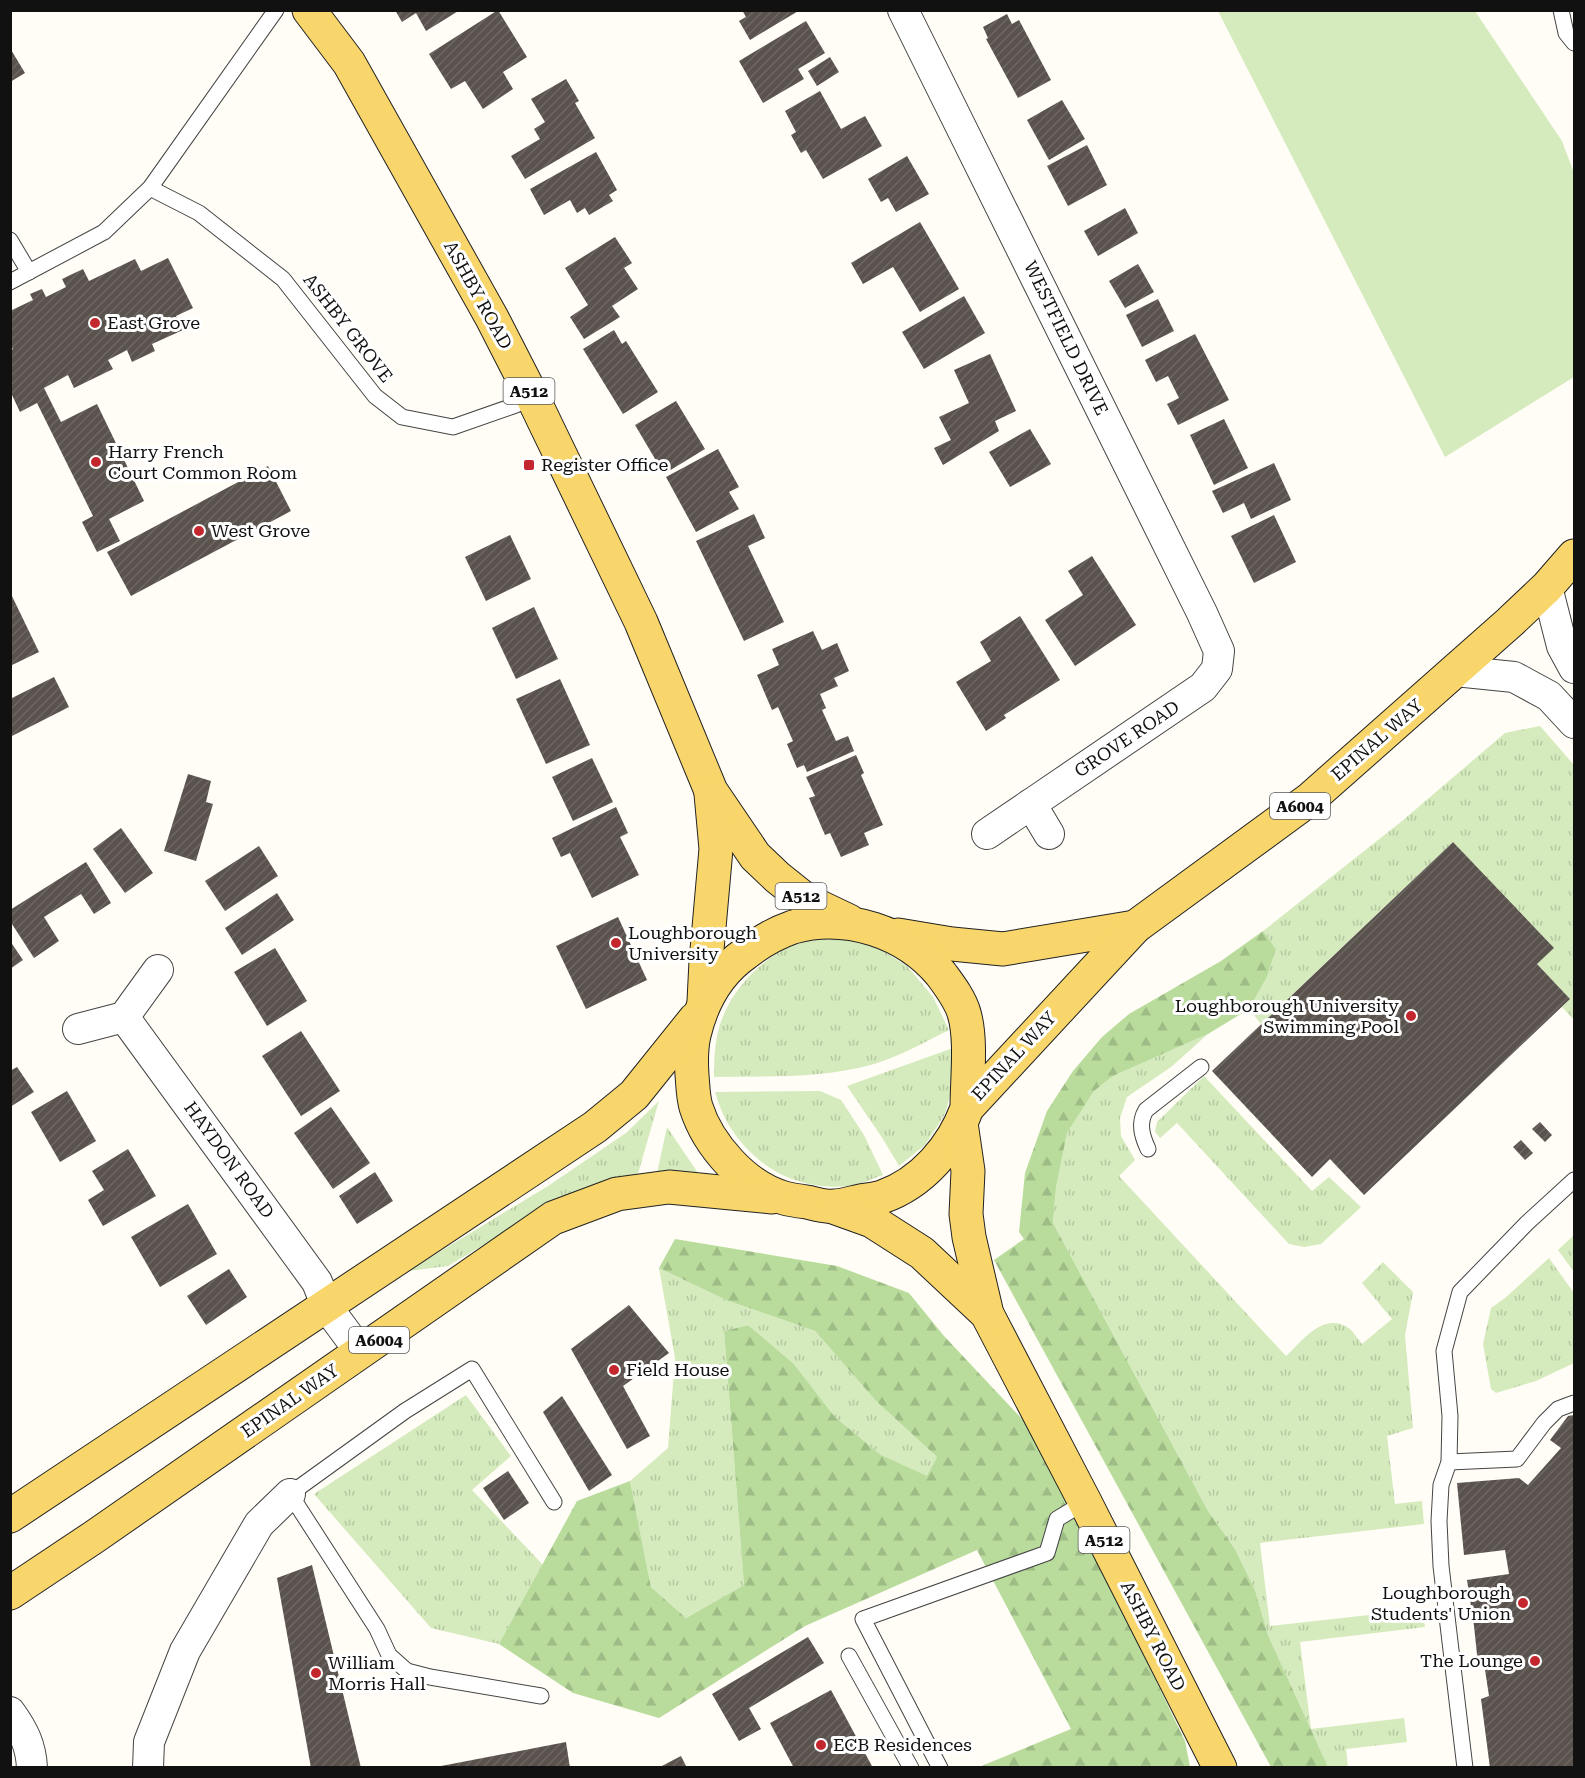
<svg xmlns="http://www.w3.org/2000/svg" width="1585" height="1778" viewBox="0 0 1585 1778" font-family="'Roboto Serif',serif">
	<style>
		.grass { fill: url(#grass-tufts) }
		.forest { fill: url(#forest-firs) }
		.garden { fill: #d5ebbd }
		.building { fill: url(#building-hatch) }
		.lines { fill: none; stroke-linecap: round; stroke-linejoin: round }
		.lane-casing { stroke: #444; stroke-width: 17 }
		.street-casing { stroke: #444; stroke-width: 32 }
		.primary-casing { stroke: #222; stroke-width: 35 }
		.lane { stroke: #fff; stroke-width: 15 }
		.street { stroke: #fff; stroke-width: 30 }
		.primary { stroke: #f9d66b; stroke-width: 33 }
		.poi-dot { fill: #c4262e; stroke: #fff; stroke-width: 2 }
		.labels { text-anchor: middle; stroke-width: 6; stroke-linejoin: round; paint-order: stroke }
		.shield { fill: #fff; stroke: #585858; stroke-width: 1.5 }
		.shield-label { font-size: 16px; font-weight: bold; fill: #111 }
		.street-label { font-size: 18px; fill: #111; stroke: #fff }
		.poi-label { font-size: 18px; fill: #111; stroke: #fff; text-anchor: start }
	</style>
	<defs>
		<pattern id="grass-tufts" width="24" height="20" patternUnits="userSpaceOnUse" patternTransform="scale(1.5)"><rect width="24" height="20" fill="#d5ebbd"/><path d="M3 7l-1-3M5 7V3M7 7l1-3M15 17l-1-3M17 17v-4M19 17l1-3" fill="none" stroke="#b6c8a1"/></pattern>
		<pattern id="forest-firs" width="22" height="20" patternUnits="userSpaceOnUse" patternTransform="scale(1.5)"><rect width="22" height="20" fill="#b9dc9c"/><path d="M5 1l3.5 6h-7zM16 11l3.5 6h-7z" fill="#9ebc85"/></pattern>
		<pattern id="building-hatch" width="6" height="6" patternUnits="userSpaceOnUse" patternTransform="scale(1.5)"><rect width="6" height="6" fill="#5a524d"/><path d="M-1 1l2-2M0 6l6-6M5 7l2-2" fill="none" stroke="#6d6662"/></pattern>
	</defs>
	<rect width="100%" height="100%" fill="#fffdf5"/>
	<!-- grass -->
	<g class="grass">
		<path d="M1540,726L1574,765V1020L1562,1007L1570,999L1537,964L1553,948L1453,842L1261,1024L1249,1009L1267,977L1276,949L1263,931L1402,821L1505,733Z"/>
		<path d="M845,937L877,947L907,966L933,997L949,1030C925,1042 900,1056 874,1064C822,1079 767,1076 714,1077C714,1056 715,1033 724,1014C738,981 773,948 808,941C820,939 833,938 845,937Z"/>
		<path d="M1208,1034L1171,1067L1127,1097L1120,1118L1121,1136L1135,1160L1119,1176L1286,1356C1303,1340 1324,1310 1350,1329C1354,1333 1358,1339 1362,1344L1392,1319L1362,1283L1383,1262L1413,1292L1405,1335L1413,1428L1387,1436L1395,1504L1422,1501L1424,1524L1260,1543L1270,1626L1423,1609L1425,1627L1300,1642L1311,1729L1404,1718L1407,1742L1346,1749L1348,1767H1328L1268,1635L1255,1590L1235,1549L1208,1511L1053,1223L1056,1188L1067,1133L1094,1091L1113,1076Z"/>
		<path d="M953,1048L955,1077L945,1114L925,1145L899,1166L883,1139L847,1086Z"/>
		<path d="M1204,1076L1312,1191L1329,1177L1361,1207L1321,1244L1304,1247L1289,1244L1177,1123L1160,1138L1155,1132L1157,1122Z"/>
		<path d="M820,1091L841,1100L864,1135L883,1175C872,1179 859,1185 847,1186C796,1191 753,1166 727,1122C722,1113 718,1102 715,1092Z"/>
		<path d="M659,1101L637,1177L595,1185L557,1201L448,1266L408,1271L548,1186L626,1133Z"/>
		<path d="M667,1127L700,1176L657,1173Z"/>
		<path d="M1574,1235V1272L1558,1250Z"/>
		<path d="M1549,1258L1574,1293V1363L1536,1381L1496,1393L1491,1389L1483,1344L1491,1308L1505,1298Z"/>
		<path d="M659,1268L726,1300L815,1331L876,1401L937,1457L927,1477L881,1455L835,1417L794,1364L748,1325L724,1331L744,1585L686,1618L651,1587L630,1481L668,1448L675,1358Z"/>
		<path d="M466,1395L511,1456L472,1490L543,1565L499,1644L431,1628L314,1494Z"/>
	</g>
	<!-- forest -->
	<g class="forest">
		<path d="M1263,931L1276,949L1267,977L1249,1009L1208,1034L1113,1076L1094,1091L1067,1133L1056,1188L1053,1223L1208,1511L1235,1549L1255,1590L1268,1635L1328,1767H1271L994,1260L1024,1239L1019,1232L1025,1173L1047,1111L1073,1071L1102,1037L1129,1014L1221,961Z"/>
		<path d="M675,1239L837,1266L909,1293L944,1336L1038,1436L1185,1741L1190,1767H979L1071,1729L977,1550L805,1626L659,1718L573,1693L499,1644L577,1501L630,1481L651,1587L686,1618L744,1585L724,1331L748,1325L794,1364L835,1417L881,1455L927,1476L937,1457L876,1401L815,1331L726,1300L659,1268Z"/>
	</g>
	<!-- garden -->
	<path class="garden" d="M1218,11H1475L1562,141L1574,173V377L1445,457Z"/>
	<!-- building -->
	<g class="building">
		<path d="M395,10H460L426,31L416,13L402,22Z"/>
		<path d="M498,10L527,57L503,72L513,89L483,109L465,81L451,89L429,54Z"/>
		<path d="M742,10H800L750,40L739,21L746,17Z"/>
		<path d="M1007,14L1012,24L1019,20L1051,80L1018,98L986,39L988,38L983,27Z"/>
		<path d="M806,21L825,53L798,69L804,79L763,103L739,61Z"/>
		<path d="M10,48L25,73L10,82Z"/>
		<path d="M830,57L839,72L817,86L808,71Z"/>
		<path d="M566,79L579,101L575,103L595,138L525,179L511,156L540,139L534,129L545,122L531,99Z"/>
		<path d="M820,91L841,129L865,116L882,146L823,179L806,150L801,153L791,135L796,132L785,111Z"/>
		<path d="M1062,100L1085,139L1049,160L1027,120Z"/>
		<path d="M1087,145L1107,185L1068,206L1047,166Z"/>
		<path d="M596,152L617,190L609,195L613,201L589,215L585,208L577,213L570,200L544,215L530,189Z"/>
		<path d="M907,156L929,194L896,212L888,198L881,202L868,179Z"/>
		<path d="M1125,208L1138,233L1098,256L1084,231Z"/>
		<path d="M920,222L959,289L920,312L893,267L863,284L851,263Z"/>
		<path d="M615,237L632,263L624,268L638,289L612,306L620,317L584,339L570,317L588,305L565,268Z"/>
		<path d="M168,258L193,308L176,316L183,330L152,344L155,351L132,362L127,350L108,360L113,369L74,388L68,375L44,388L61,422L97,404L144,501L109,519L120,541L97,552L82,522L93,516L37,403L20,412L12,395L10,396V351L13,349L10,345V311L33,300L30,294L42,289L46,297L66,287L62,279L83,269L89,281L135,259L141,271Z"/>
		<path d="M1138,264L1154,292L1125,308L1109,281Z"/>
		<path d="M964,296L985,333L924,369L902,332Z"/>
		<path d="M1158,299L1174,331L1142,347L1126,315Z"/>
		<path d="M614,330L622,344L626,341L658,392L623,414L583,349Z"/>
		<path d="M1195,334L1229,400L1178,425L1167,404L1179,398L1168,376L1156,382L1145,360Z"/>
		<path d="M990,354L1016,411L995,421L999,431L943,465L934,448L951,440L939,417L969,403L954,370Z"/>
		<path d="M676,401L705,449L664,474L635,425Z"/>
		<path d="M1224,419L1248,468L1214,485L1190,435Z"/>
		<path d="M1030,429L1051,464L1010,487L989,452Z"/>
		<path d="M718,449L739,487L729,492L739,509L696,532L666,477Z"/>
		<path d="M1274,463L1291,500L1251,519L1244,503L1223,513L1212,491Z"/>
		<path d="M268,466L291,511L131,596L107,552Z"/>
		<path d="M754,514L765,538L748,546L784,622L744,641L696,541Z"/>
		<path d="M1274,515L1296,562L1254,583L1231,536Z"/>
		<path d="M510,535L531,579L486,601L465,557Z"/>
		<path d="M1092,556L1136,625L1075,666L1045,620L1083,595L1068,571Z"/>
		<path d="M10,592L39,652L10,666Z"/>
		<path d="M534,607L558,659L516,679L492,628Z"/>
		<path d="M1020,616L1060,680L1004,715L1006,718L986,731L956,682L991,661L980,642Z"/>
		<path d="M813,631L822,650L837,643L849,671L834,678L838,686L820,694L826,708L822,710L836,741L848,736L854,751L807,772L804,765L797,768L787,744L793,741L778,707L772,710L757,675L779,665L772,649Z"/>
		<path d="M54,677L69,707L10,737V699Z"/>
		<path d="M560,679L590,745L546,764L516,699Z"/>
		<path d="M856,755L864,773L861,775L883,825L864,833L869,845L841,857L830,833L825,835L809,798L815,796L806,777Z"/>
		<path d="M592,758L613,802L573,821L552,777Z"/>
		<path d="M188,774L211,781L206,802L213,804L196,861L164,851Z"/>
		<path d="M616,807L628,833L620,837L639,875L592,898L570,853L561,857L552,838Z"/>
		<path d="M121,828L153,873L125,893L93,849Z"/>
		<path d="M1453,842L1554,948L1537,964L1570,999L1364,1195L1330,1159L1312,1177L1212,1071Z"/>
		<path d="M259,846L278,876L225,911L205,881Z"/>
		<path d="M86,862L111,903L94,914L81,894L44,917L59,941L34,958L10,921V910Z"/>
		<path d="M277,893L294,920L242,955L225,928Z"/>
		<path d="M618,917L647,980L586,1009L556,946Z"/>
		<path d="M10,941L23,960L10,969Z"/>
		<path d="M275,948L307,1001L267,1026L234,972Z"/>
		<path d="M301,1031L340,1091L301,1116L262,1056Z"/>
		<path d="M17,1067L34,1092L10,1107V1071Z"/>
		<path d="M67,1091L96,1141L60,1162L31,1112Z"/>
		<path d="M331,1107L370,1163L333,1189L294,1133Z"/>
		<path d="M1540,1122L1552,1135L1545,1142L1532,1129Z"/>
		<path d="M1521,1140L1533,1153L1525,1160L1513,1147Z"/>
		<path d="M128,1149L156,1196L103,1226L88,1200L104,1190L92,1171Z"/>
		<path d="M375,1172L393,1201L357,1224L339,1196Z"/>
		<path d="M188,1204L217,1254L160,1287L131,1237Z"/>
		<path d="M229,1269L247,1297L206,1325L187,1296Z"/>
		<path d="M629,1305L669,1353L623,1386L650,1436L627,1449L571,1349Z"/>
		<path d="M562,1396L612,1475L589,1491L543,1412Z"/>
		<path d="M1574,1415V1768H1490L1481,1699L1489,1696L1484,1663L1478,1664L1474,1626L1467,1580L1509,1574L1505,1550L1464,1555L1457,1483L1519,1478L1528,1485L1561,1448L1550,1440L1568,1416Z"/>
		<path d="M508,1471L529,1503L504,1520L483,1488Z"/>
		<path d="M312,1565L361,1768H311L277,1578Z"/>
		<path d="M808,1637L824,1663L749,1708L761,1729L739,1741L712,1694Z"/>
		<path d="M831,1690L873,1768H794L770,1723Z"/>
		<path d="M566,1742L570,1768H441V1766Z"/>
		<path d="M681,1756L687,1768H658Z"/>
	</g>
	<g class="lines">
		<defs>
			<g id="lane">
				<path d="M1561,10L1566,33L1574,43"/>
				<path d="M150,188L199,213L283,279L375,396L402,417L453,427L516,405L531,394"/>
				<path d="M10,240L29,272"/>
				<path d="M10,282L104,232L150,188L276,10"/>
				<path d="M1148,1149C1142,1136 1138,1123 1146,1110L1201,1067"/>
				<path d="M1449,1462L1517,1459L1544,1423L1558,1409L1574,1403"/>
				<path d="M849,1656L911,1768"/>
				<path d="M541,1696L430,1677L407,1671L389,1655L377,1629L290,1494L405,1411L472,1369L554,1502"/>
				<path d="M940,1768L863,1619L1047,1553L1057,1519L1085,1502"/>
				<path d="M1465,1768L1441,1566L1439,1521L1441,1485L1449,1462L1450,1416L1444,1351L1460,1292L1527,1223L1574,1180"/>
			</g>
			<g id="street">
				<path d="M903,10L1202,613L1219,651L1217,669L1203,687L987,834"/>
				<path d="M1547,587L1562,646L1574,668"/>
				<path d="M1455,671L1514,677L1549,696L1574,723"/>
				<path d="M1031,804L1049,834"/>
				<path d="M124,1017L317,1282L327,1307L361,1353"/>
				<path d="M78,1029L124,1017L158,970"/>
				<path d="M10,1712C23,1730 31,1745 32,1768"/>
				<path d="M148,1768L149,1742L185,1651L259,1524L290,1494"/>
			</g>
			<g id="primary">
				<path d="M309,10L349,63L492,318L531,394L641,622L711,791L755,856L777,877L807,901L849,921"/>
				<path d="M898,935L952,944L1003,949L1135,927"/>
				<path d="M704,1001L706,961L716,849L711,794"/>
				<path d="M967,1108C967,1080 972,1039 964,1013C960,999 949,985 941,974C906,932 846,912 793,927C776,933 760,942 746,953C717,973 702,1001 694,1035C691,1049 691,1061 692,1075C693,1086 693,1097 696,1107C708,1145 745,1187 784,1198C791,1200 799,1201 807,1202C815,1204 825,1207 833,1206C842,1206 851,1203 860,1201C867,1200 875,1199 882,1197C922,1183 953,1147 967,1108L1135,927L1310,799L1510,622L1547,587L1574,556"/>
				<path d="M961,1123L968,1171L966,1214L969,1237L987,1314L1085,1502L1220,1768"/>
				<path d="M833,1207L872,1221L922,1253L987,1314"/>
				<path d="M10,1516L595,1127L634,1095L695,1019"/>
				<path d="M10,1593L94,1537L553,1218L617,1194L669,1187L772,1197"/>
			</g>
		</defs>
		<!-- lane casing -->
		<use href="#lane" class="lane-casing"/>
		<!-- street casing -->
		<use href="#street" class="street-casing"/>
		<!-- primary casing -->
		<use href="#primary" class="primary-casing"/>
		<!-- lane -->
		<use href="#lane" class="lane"/>
		<!-- street -->
		<use href="#street" class="street"/>
		<!-- primary -->
		<use href="#primary" class="primary"/>
	</g>
	<!-- markers -->
	<g class="poi-dot">
		<circle cx="95" cy="323" r="6"/>
		<circle cx="96" cy="462" r="6"/>
		<rect x="523" y="459" width="12" height="12" rx="3"/>
		<circle cx="199" cy="531" r="6"/>
		<circle cx="616" cy="943" r="6"/>
		<circle cx="1411" cy="1016" r="6"/>
		<circle cx="614" cy="1370" r="6"/>
		<circle cx="1523" cy="1603" r="6"/>
		<circle cx="1535" cy="1661" r="6"/>
		<circle cx="316" cy="1673" r="6"/>
		<circle cx="821" cy="1745" r="6"/>
	</g>
	<g class="labels">
		<!-- shield labels -->
		<g class="shield">
			<rect x="503.5" y="378" width="51" height="26" rx="4.5"/>
			<rect x="1270" y="793" width="60" height="26" rx="4.5"/>
			<rect x="775.5" y="883" width="51" height="26" rx="4.5"/>
			<rect x="349" y="1327" width="60" height="26" rx="4.5"/>
			<rect x="1078.5" y="1527" width="51" height="26" rx="4.5"/>
		</g>
		<g class="shield-label">
			<text x="529" y="397">A512</text>
			<text x="1300" y="812">A6004</text>
			<text x="801" y="902">A512</text>
			<text x="379" y="1346">A6004</text>
			<text x="1104" y="1546">A512</text>
		</g>
		<!-- street labels -->
		<g class="street-label">
			<text transform="translate(478 295) rotate(61)" y="6">ASHBY ROAD</text>
			<text transform="translate(348 328) rotate(52)" y="6">ASHBY GROVE</text>
			<text transform="translate(1066 338) rotate(64)" y="6">WESTFIELD DRIVE</text>
			<text transform="translate(1127 739) rotate(-34)" y="6">GROVE ROAD</text>
			<text transform="translate(1377 740) rotate(-41)" y="6">EPINAL WAY</text>
			<text transform="translate(1014 1056) rotate(-47)" y="6">EPINAL WAY</text>
			<text transform="translate(229 1160) rotate(54)" y="6">HAYDON ROAD</text>
			<text transform="translate(290 1401) rotate(-35)" y="6">EPINAL WAY</text>
			<text transform="translate(1153 1636) rotate(63)" y="6">ASHBY ROAD</text>
		</g>
		<!-- poi labels -->
		<g class="poi-label">
			<text x="107" y="329">East Grove</text>
			<text x="108" y="458">Harry French<tspan x="108" dy="21">Court Common Room</tspan></text>
			<text x="541" y="471">Register Office</text>
			<text x="211" y="537">West Grove</text>
			<text x="628" y="939">Loughborough<tspan x="628" dy="21">University</tspan></text>
			<text x="1399" y="1012" text-anchor="end">Loughborough University<tspan x="1399" dy="21">Swimming Pool</tspan></text>
			<text x="626" y="1376">Field House</text>
			<text x="1511" y="1599" text-anchor="end">Loughborough<tspan x="1511" dy="21">Students' Union</tspan></text>
			<text x="1523" y="1667" text-anchor="end">The Lounge</text>
			<text x="328" y="1669">William<tspan x="328" dy="21">Morris Hall</tspan></text>
			<text x="833" y="1751">ECB Residences</text>
		</g>
	</g>
	<!-- border -->
	<rect width="1585" height="1778" fill="none" stroke="#111111" stroke-width="24"/>
</svg>
